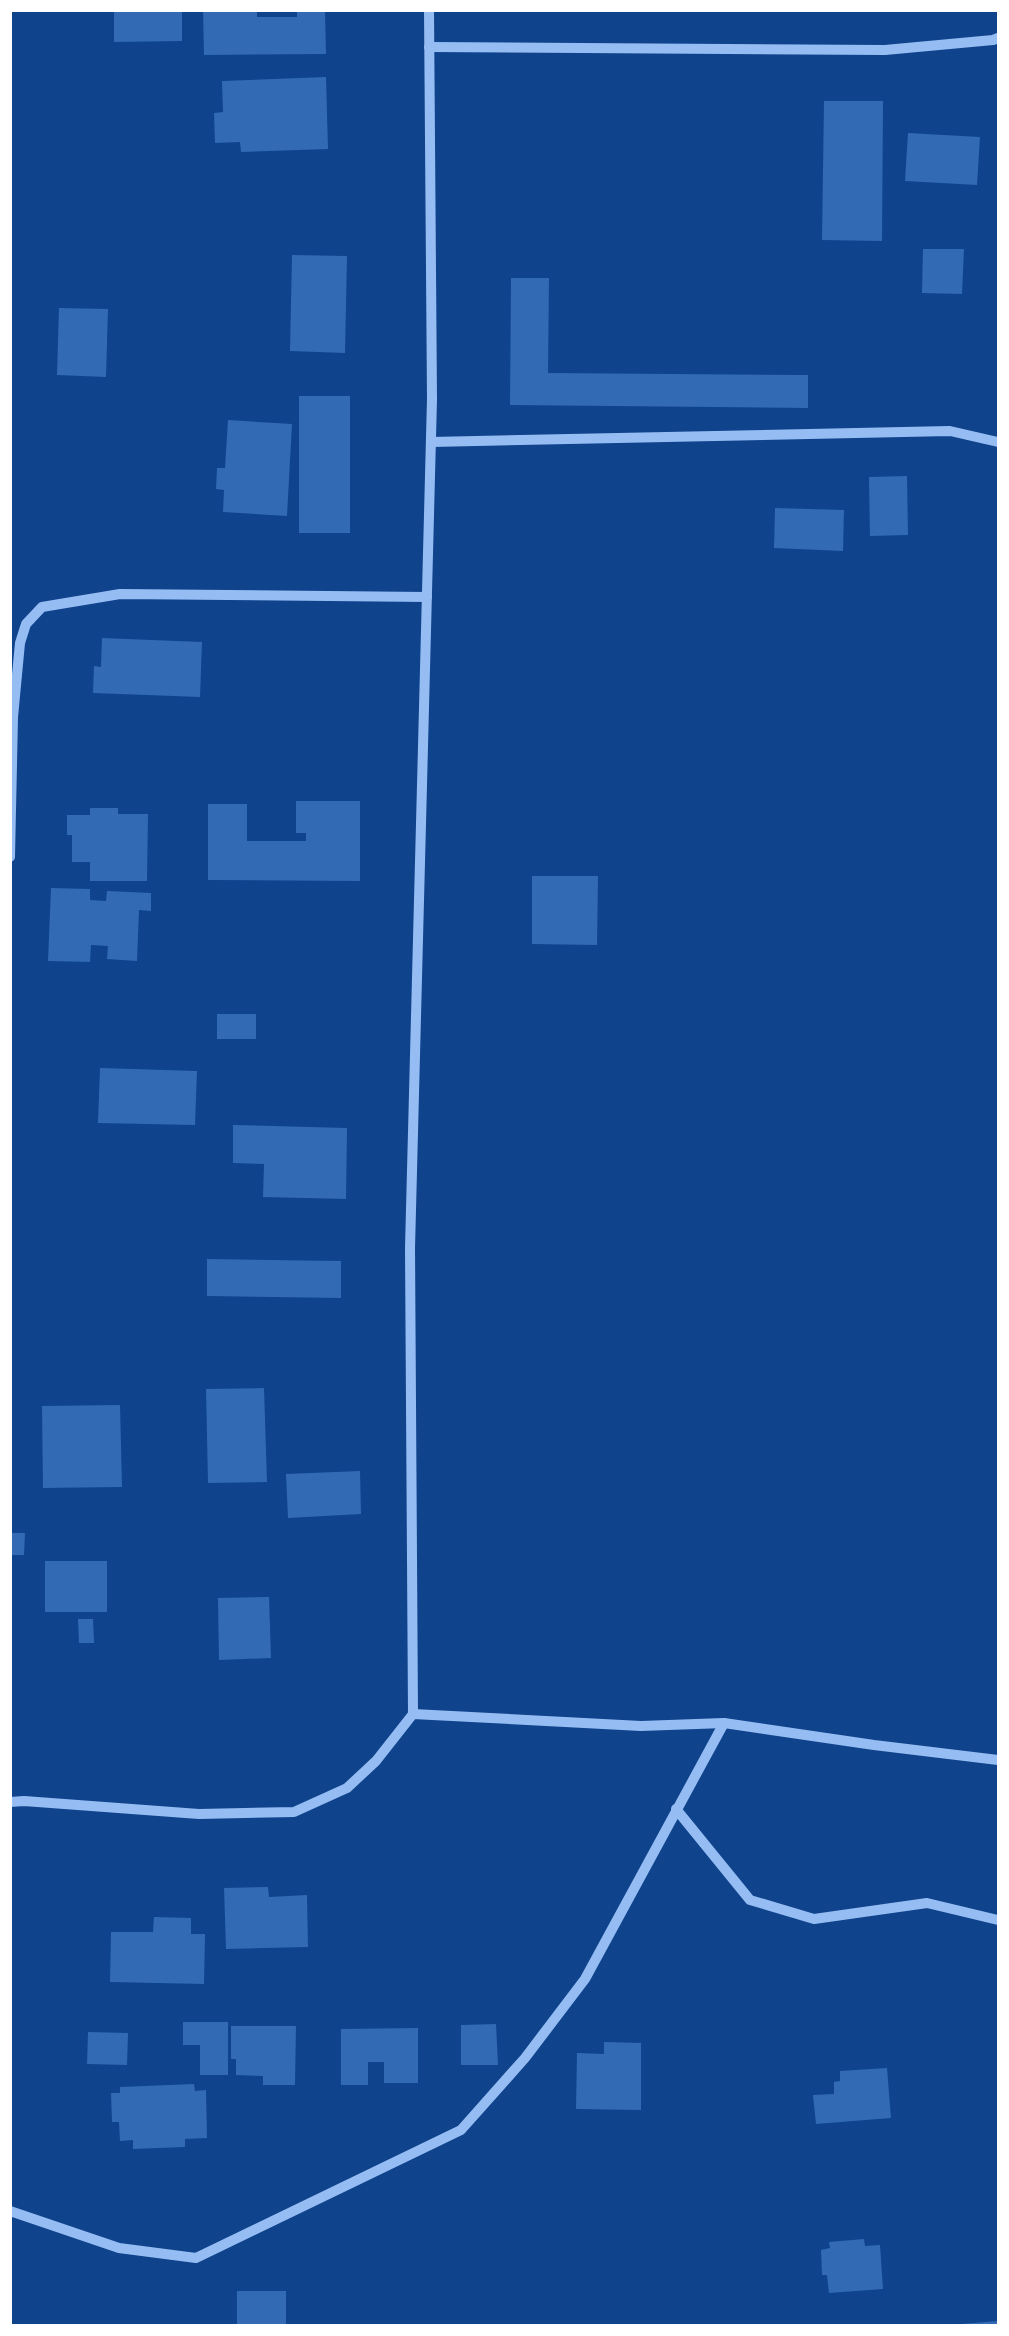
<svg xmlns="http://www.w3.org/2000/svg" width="1009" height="2336" viewBox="0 0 1009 2336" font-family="'Space Grotesk',sans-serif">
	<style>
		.building { fill: #336ab4 }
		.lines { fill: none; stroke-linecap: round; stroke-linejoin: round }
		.minor { stroke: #96bdf3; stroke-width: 10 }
	</style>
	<rect width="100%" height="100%" fill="#0f438c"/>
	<!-- building -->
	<g class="building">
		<path d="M114,10H182V41L114,42Z"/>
		<path d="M203,10H257V17H297V11H325L326,54L204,55Z"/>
		<path d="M326,77L328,149L241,152L240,142L215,143L214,113L223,112L222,81Z"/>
		<path d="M824,101H883L882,241L822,240Z"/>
		<path d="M908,133L980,137L977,185L905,181Z"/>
		<path d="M923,249H964L962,294L922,293Z"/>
		<path d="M292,255L347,256L345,353L290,351Z"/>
		<path d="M511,278H549L548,373L808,375V408L510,405Z"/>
		<path d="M59,308L108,309L106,377L57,375Z"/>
		<rect x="299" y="396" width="51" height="137"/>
		<path d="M228,420L292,424L287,516L223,512L224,490L216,489L217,468H225Z"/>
		<path d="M907,476L908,535L870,536L869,477Z"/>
		<path d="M775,508L844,510L843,551L774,548Z"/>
		<path d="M102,638L202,642L200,697L93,693L94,666L101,667Z"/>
		<path d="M296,801H360V881L208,880V804H247V841H306V833H296Z"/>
		<path d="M90,808H118V814H148L147,881H90V862H72V835H67V815H90Z"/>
		<path d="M532,876H598L597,945L532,944Z"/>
		<path d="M51,888L90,889V900L106,901L107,891L151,893V911L139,910L137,961L107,959L108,946L91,945L90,962L48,961Z"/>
		<rect x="217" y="1014" width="39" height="25"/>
		<path d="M100,1068L197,1071L195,1125L98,1123Z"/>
		<path d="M233,1125L347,1128L346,1199L263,1197L264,1164L233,1163Z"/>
		<path d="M207,1259L341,1261V1298L207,1296Z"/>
		<path d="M264,1388L267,1482L208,1483L206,1389Z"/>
		<path d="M120,1405L122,1487L43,1488L42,1406Z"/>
		<path d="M360,1471L361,1514L288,1518L286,1474Z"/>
		<path d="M10,1533H25L24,1555H10Z"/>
		<rect x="45" y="1561" width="62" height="51"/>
		<path d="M269,1597L271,1658L219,1660L218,1598Z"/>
		<path d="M78,1619H93L94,1643H79Z"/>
		<path d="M268,1887L269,1897L307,1895L308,1947L226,1949L224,1888Z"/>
		<path d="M154,1917L191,1918V1934H205L204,1984L110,1982L111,1932H153Z"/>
		<path d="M183,2022H228V2075H200V2045H183Z"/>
		<path d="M496,2024L498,2065H461V2025Z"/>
		<path d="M231,2026H296L295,2085H263V2076L236,2075V2059H231Z"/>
		<path d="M418,2028V2083H384V2062H368V2085H341V2029Z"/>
		<path d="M88,2032L128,2033L127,2065L87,2064Z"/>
		<path d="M604,2042L641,2043V2110L576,2109L577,2053L604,2054Z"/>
		<path d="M887,2068L891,2118L816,2124L813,2095L834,2094V2082L840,2081V2071Z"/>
		<path d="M194,2084L195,2091L206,2090L207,2138L185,2139V2147L133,2149V2140L120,2141L119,2122H112L111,2093H120V2087Z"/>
		<path d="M864,2239L865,2246L880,2245L883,2289L829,2293L827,2275H822L821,2250L830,2248L829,2242Z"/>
		<rect x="237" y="2291" width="49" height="35"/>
		<path d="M998,2321V2326H961V2324Z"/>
	</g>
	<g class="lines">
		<!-- minor -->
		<g class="minor">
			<path d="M429,47L885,50L993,40L998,38"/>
			<path d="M431,442L950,431L998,442"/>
			<path d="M10,857L13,717L20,643L26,624L42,607L120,594L427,597"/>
			<path d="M413,1714L641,1726L724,1723L874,1745L998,1760"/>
			<path d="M10,1802L24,1801L199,1814L294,1812L347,1788L376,1761L413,1714L410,1248L432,399L429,10"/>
			<path d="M676,1809L750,1900L814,1919L927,1903L998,1920"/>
			<path d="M10,2211L119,2248L196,2258L461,2130L525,2058L585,1979L724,1723"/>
		</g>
	</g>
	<!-- border -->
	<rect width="1009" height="2336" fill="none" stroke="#ffffff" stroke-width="24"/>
</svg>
